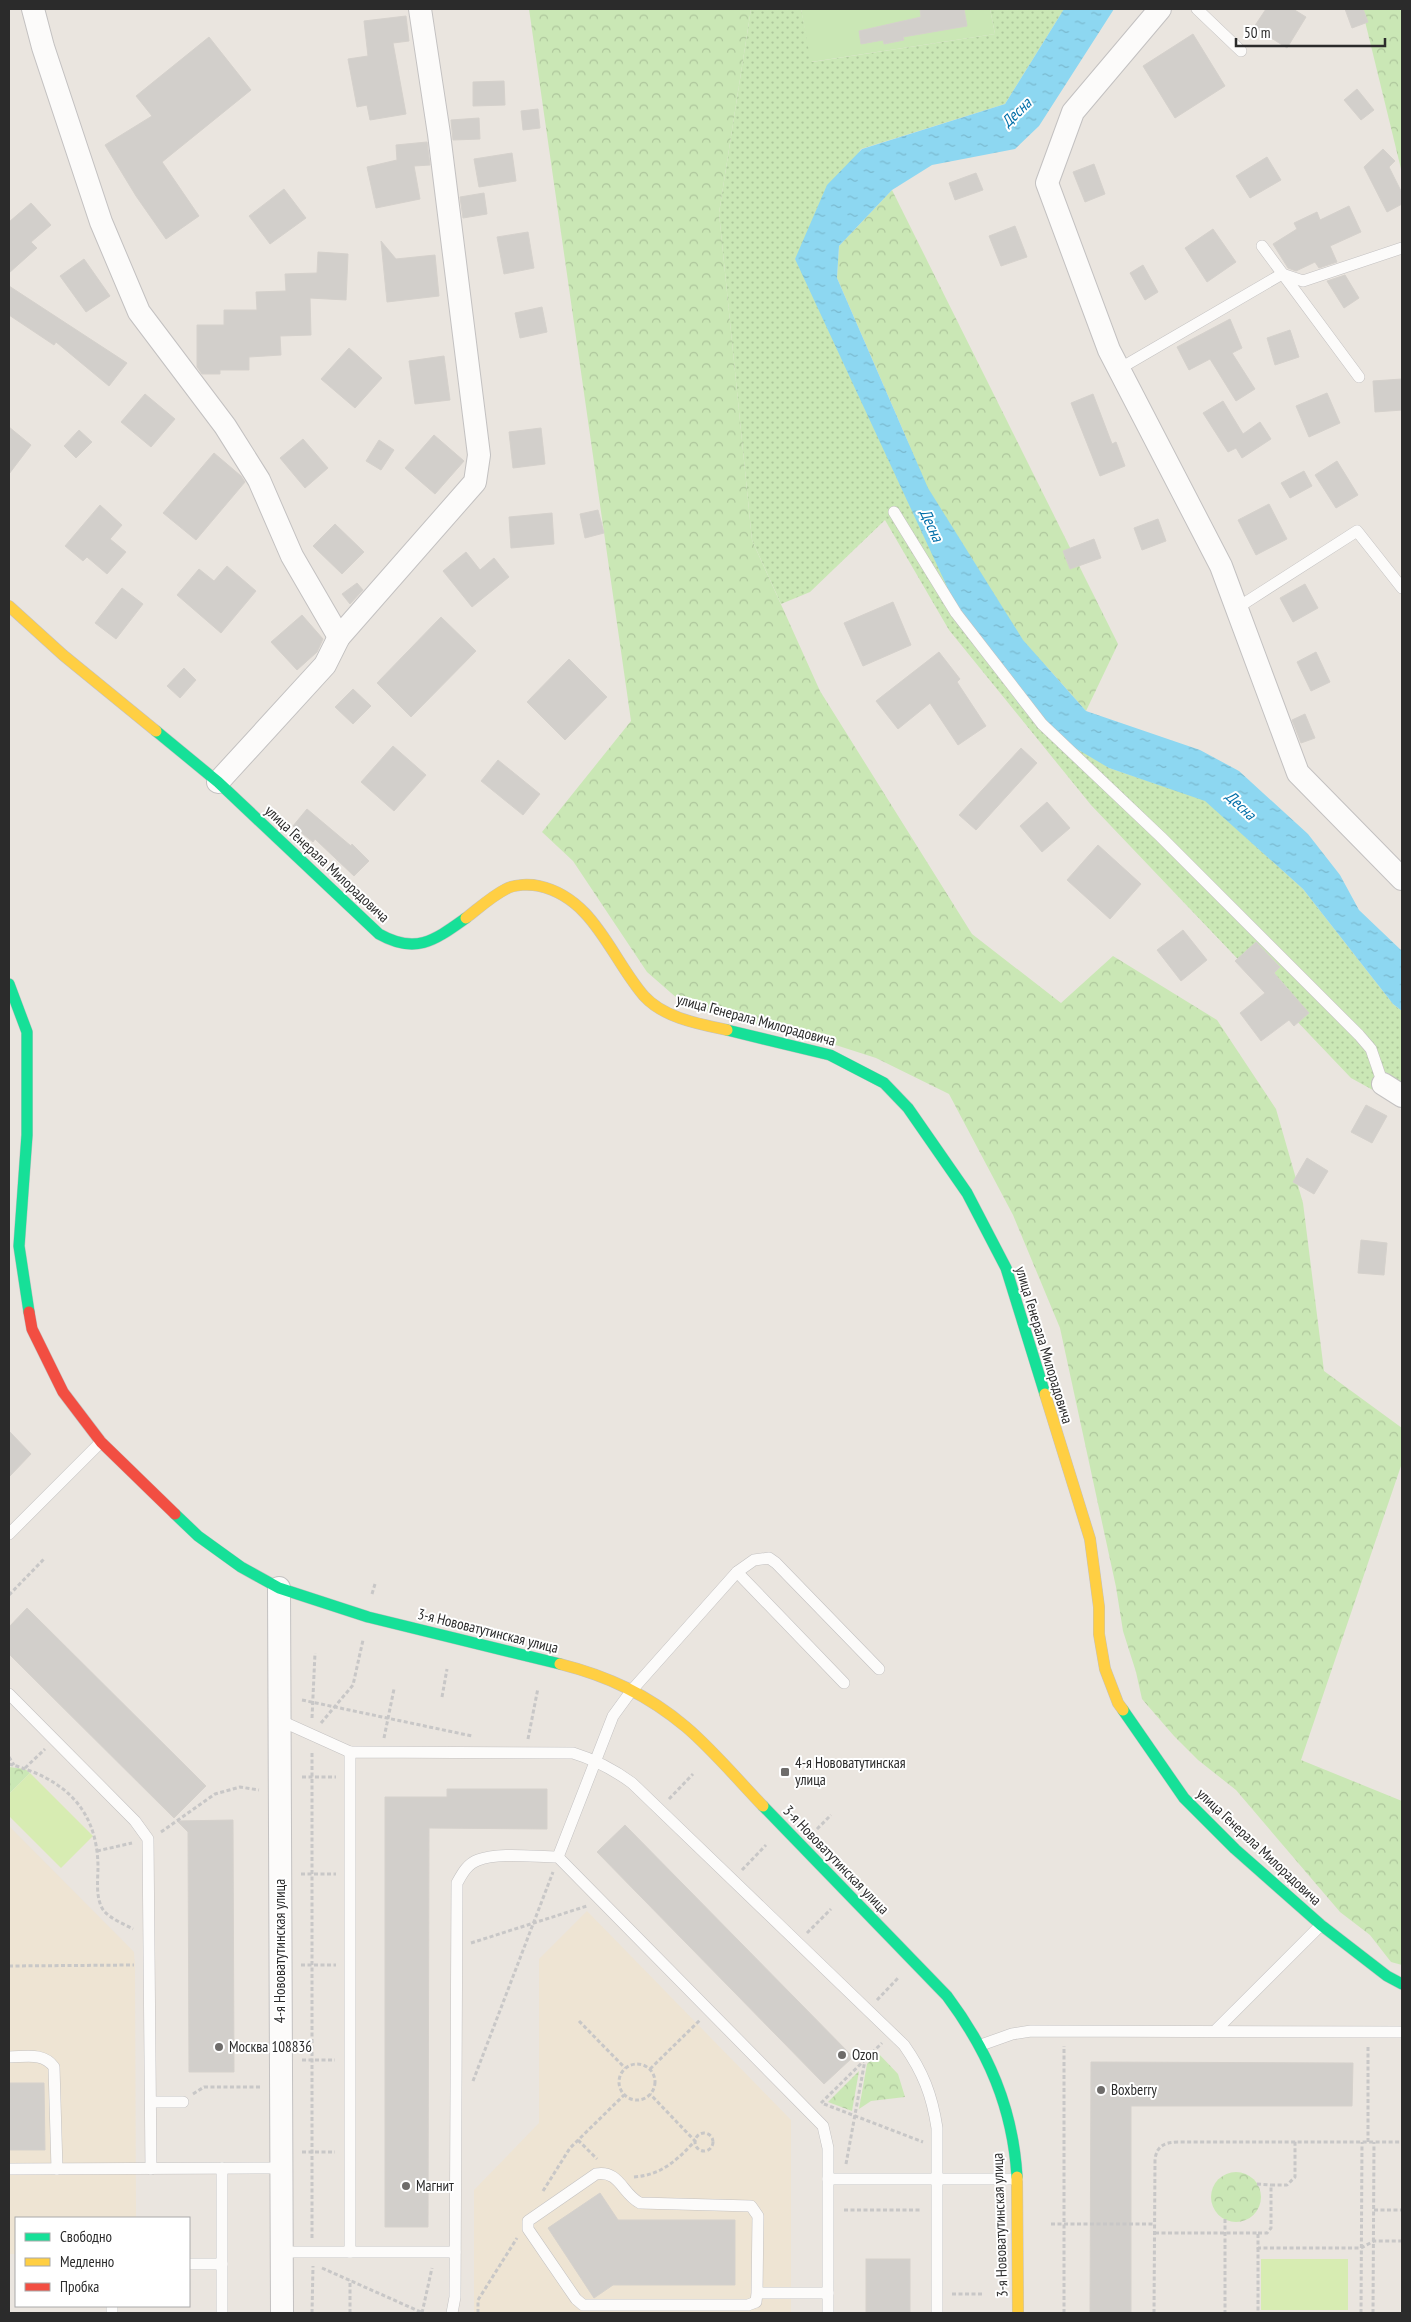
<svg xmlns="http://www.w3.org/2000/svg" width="1411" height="2322" viewBox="0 0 1411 2322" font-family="'PT Sans Narrow',sans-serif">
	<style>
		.education { fill: #eee4d3 }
		.grass { fill: url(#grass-dots) }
		.forest { fill: url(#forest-crowns) }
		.garden { fill: #cae7b5 }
		.pitch { fill: #d7ecb2 }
		.water { fill: url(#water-ripples) }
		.building { fill: #d2cfcb; stroke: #d5d1cc }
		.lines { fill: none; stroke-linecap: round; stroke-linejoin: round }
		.lane-casing { stroke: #c3c1c1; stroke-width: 12 }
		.street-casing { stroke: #c3c1c1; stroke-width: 24 }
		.fast-casing { stroke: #c3c1c1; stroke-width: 12 }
		.slow-casing { stroke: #c3c1c1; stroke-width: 12 }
		.jam-casing { stroke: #c3c1c1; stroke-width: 12 }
		.path { stroke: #c8c7c7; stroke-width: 3; stroke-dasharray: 4 2.5; stroke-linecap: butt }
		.lane { stroke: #fcfbfa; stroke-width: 11 }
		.street { stroke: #fcfbfa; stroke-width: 22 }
		.fast { stroke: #16e098; stroke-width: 11 }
		.slow { stroke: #ffcf43; stroke-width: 11 }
		.jam { stroke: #f24e42; stroke-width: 11 }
		.poi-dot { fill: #6e6c6a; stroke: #fff; stroke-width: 2 }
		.labels { text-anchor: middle; stroke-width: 4; stroke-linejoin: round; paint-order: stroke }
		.street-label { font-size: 15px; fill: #2b2b2b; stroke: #fff }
		.poi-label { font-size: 15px; fill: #2b2b2b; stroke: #fff; text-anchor: start }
		.water-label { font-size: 16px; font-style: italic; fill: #016ea8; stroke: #fff }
	</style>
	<defs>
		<pattern id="grass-dots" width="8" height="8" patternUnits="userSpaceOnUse" patternTransform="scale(1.25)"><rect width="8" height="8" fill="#cae7b5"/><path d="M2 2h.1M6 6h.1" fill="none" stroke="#aec69c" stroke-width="1.8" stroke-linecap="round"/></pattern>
		<pattern id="forest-crowns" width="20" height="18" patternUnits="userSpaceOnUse" patternTransform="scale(1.25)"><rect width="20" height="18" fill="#cae7b5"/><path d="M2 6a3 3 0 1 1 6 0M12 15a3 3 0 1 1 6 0" fill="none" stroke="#aec69c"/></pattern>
		<pattern id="water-ripples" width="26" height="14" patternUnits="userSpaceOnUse" patternTransform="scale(1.25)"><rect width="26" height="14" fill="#8dd7f1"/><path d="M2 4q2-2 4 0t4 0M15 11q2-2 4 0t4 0" fill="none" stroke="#7ab9cf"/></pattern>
	</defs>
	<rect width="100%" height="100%" fill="#eae5df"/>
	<!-- education -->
	<g class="education">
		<path d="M9,1826L134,1952L135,1965L136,2218H16V2254H9Z"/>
		<path d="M587,1911L791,2120V2313H474V2190L539,2123V1959Z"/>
	</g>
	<!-- grass -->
	<path class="grass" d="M751,9H801L812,62L995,34L990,9H1064L1005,104L861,149L795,259L1109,768L1205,800L1303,889L1393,1004L1402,1011V1106L1351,1078L1091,805L949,630L885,520L810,592L781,604L752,540L719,213Z"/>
	<!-- forest -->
	<g class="forest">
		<path d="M529,9H751L719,213L752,540L820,691L972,934L1061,1003L1113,956L1217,1020L1276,1109L1303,1203L1324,1371L1402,1428V1463L1301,1760L1402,1801V1965L1391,1962L1370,1935L1340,1912L1236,1790L1198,1760L1174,1736L1142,1699L1136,1672L1123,1631L1116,1587L1060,1328L1013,1215L949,1094L876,1058L817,1039L686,1006L647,972L573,861L542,832L631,721Z"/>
		<path d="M1362,9H1402V173Z"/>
		<path d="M892,190L1118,644L1086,711L1023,640L928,488L837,278L839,246Z"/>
		<path d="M9,1767L25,1769L30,1773L9,1794Z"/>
		<path d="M878,2053L898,2074L905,2097L871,2101L859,2109L867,2064Z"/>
		<path d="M859,2071L852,2111L828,2102Z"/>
		<circle cx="1236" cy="2197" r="25"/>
	</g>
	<!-- garden -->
	<path class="garden" d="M801,9H990L995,34L811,62Z"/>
	<!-- pitch -->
	<g class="pitch">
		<path d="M30,1773L93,1836L61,1868L9,1816V1794Z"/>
		<rect x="1261" y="2259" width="87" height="51"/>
	</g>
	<!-- water -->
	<path class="water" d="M1064,9H1114L1039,126L1015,149L932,165L892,190L839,246L837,278L928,488L1023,640L1086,711L1200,750L1239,771L1308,834L1340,875L1359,910L1402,951V1011L1393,1004L1303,889L1205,801L1109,768L1060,739L1018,703L950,593L795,259L827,185L862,149L1005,104Z"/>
	<!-- building -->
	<g class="building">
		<path d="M920,9H964L967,26L903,37L904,40L884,44L883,40L861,44L859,31L921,17Z"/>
		<path d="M1266,9H1293L1306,17L1287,48L1254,27Z"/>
		<path d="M1345,9H1363L1368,22L1352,28Z"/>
		<path d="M406,16L409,41L393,43L406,114L370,120L367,105L357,107L348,59L368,56L364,21Z"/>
		<path d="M1193,34L1225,86L1175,118L1143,66Z"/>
		<path d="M209,37L251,90L162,162L199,216L166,239L136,196L105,145L152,116L136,96Z"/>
		<path d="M504,81L505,105L473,106V82Z"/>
		<path d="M1357,89L1374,110L1361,120L1344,100Z"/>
		<path d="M538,109L540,128L523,130L521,111Z"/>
		<path d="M479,118L480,139L453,140L451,120Z"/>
		<path d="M427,142L430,165L414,166L420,199L376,208L367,167L397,160L396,145Z"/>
		<path d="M1383,149L1395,161L1389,167L1402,193V204L1387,212L1364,167Z"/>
		<path d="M512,153L516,181L479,187L474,159Z"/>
		<path d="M1267,157L1281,180L1250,198L1236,176Z"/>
		<path d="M1094,164L1105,194L1085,202L1073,172Z"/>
		<path d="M976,173L983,190L955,200L949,183Z"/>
		<path d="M284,189L306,218L270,244L249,216Z"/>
		<path d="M484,193L487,214L463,218L460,197Z"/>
		<path d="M31,203L51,225L31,242L37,248L9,273V222Z"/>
		<path d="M1349,206L1361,232L1330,246L1337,262L1319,268L1315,262L1296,271L1288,268L1273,244L1297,229L1294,223L1317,212L1320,220Z"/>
		<path d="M1015,226L1027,257L1001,266L989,236Z"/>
		<path d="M1213,229L1236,262L1207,282L1185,248Z"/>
		<path d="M528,232L534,268L504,274L497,237Z"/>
		<path d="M381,241L396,259L435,255L439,296L387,302Z"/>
		<path d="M318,252L348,254L346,300L310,298L311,335L280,336L281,355L249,357V370H220V374H202L197,367V325H224V310H257L256,292L286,291L285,274L317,273Z"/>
		<path d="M84,259L110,296L86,312L60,276Z"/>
		<path d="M1143,265L1158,292L1145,300L1130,273Z"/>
		<path d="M1345,275L1359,298L1344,308L1327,281Z"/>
		<path d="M9,286L127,363L109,386L56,342L54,345L9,315Z"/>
		<path d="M542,307L547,332L520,338L515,313Z"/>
		<path d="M1230,319L1242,348L1232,353L1255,389L1236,401L1210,359L1189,370L1177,347Z"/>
		<path d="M1290,330L1299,357L1275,365L1267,338Z"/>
		<path d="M349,348L382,378L355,408L321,379Z"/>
		<path d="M444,356L450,400L415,404L409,361Z"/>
		<path d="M1402,379V410L1375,412L1373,381Z"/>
		<path d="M1327,393L1340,423L1309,437L1296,406Z"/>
		<path d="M145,394L175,419L151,447L121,422Z"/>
		<path d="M1093,394L1112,444L1116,442L1125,466L1100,476L1071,403Z"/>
		<path d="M1223,401L1243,434L1260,422L1271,439L1242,458L1236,448L1228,452L1203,413Z"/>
		<path d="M9,427L31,445L9,474Z"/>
		<path d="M541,428L545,464L513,468L509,432Z"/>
		<path d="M79,430L92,442L76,458L64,446Z"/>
		<path d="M434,435L464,461L435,494L405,468Z"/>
		<path d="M303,439L328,468L305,488L280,458Z"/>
		<path d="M379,440L394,450L381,470L366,461Z"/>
		<path d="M214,453L241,476L245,482L196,540L163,513Z"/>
		<path d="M1337,461L1358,495L1336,508L1315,475Z"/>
		<path d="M1304,471L1312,486L1290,498L1281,483Z"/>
		<path d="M1269,504L1287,539L1256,555L1238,520Z"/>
		<path d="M100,505L122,525L110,539L126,552L107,574L87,557L83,561L65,546Z"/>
		<path d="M598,510L604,533L585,538L580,514Z"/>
		<path d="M552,513L554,544L511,548L509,517Z"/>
		<path d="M1158,519L1166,541L1142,550L1134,528Z"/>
		<path d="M335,524L364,552L342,574L313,546Z"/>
		<path d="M1094,539L1101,558L1070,569L1063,551Z"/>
		<path d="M466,552L480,570L494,558L509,577L472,607L443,571Z"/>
		<path d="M227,566L256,591L221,633L177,595L199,569L214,581Z"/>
		<path d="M357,583L363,590L350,604L342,594Z"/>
		<path d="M1305,584L1318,608L1293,622L1280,598Z"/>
		<path d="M122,588L143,604L116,639L95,623Z"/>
		<path d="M893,602L911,645L863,666L844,623Z"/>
		<path d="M302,615L323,639L317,652L297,670L271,642Z"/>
		<path d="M441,617L476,651L411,717L377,683Z"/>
		<path d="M939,652L960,679L957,682L986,726L958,745L930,703L898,729L876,701Z"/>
		<path d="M1316,652L1330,682L1311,691L1297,662Z"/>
		<path d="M569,659L607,697L565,740L527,702Z"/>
		<path d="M184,668L196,680L180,698L167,686Z"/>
		<path d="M353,689L371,706L353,724L335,707Z"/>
		<path d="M1305,714L1315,738L1301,743L1292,720Z"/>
		<path d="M393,746L426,775L394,811L361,782Z"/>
		<path d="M1021,748L1037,763L976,830L959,815Z"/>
		<path d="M498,760L540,794L523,815L481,781Z"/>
		<path d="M1047,802L1070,828L1042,852L1020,826Z"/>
		<path d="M307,809L351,846L352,844L369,861L354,876L315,839L313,842L293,826Z"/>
		<path d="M1098,845L1141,884L1110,919L1067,880Z"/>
		<path d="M1183,930L1207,960L1181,981L1157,950Z"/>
		<path d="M1256,942L1280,967L1274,973L1309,1013L1294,1026L1289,1020L1261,1041L1240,1013L1265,993L1235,961Z"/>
		<path d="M1366,1105L1387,1116L1372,1143L1351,1132Z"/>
		<path d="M1307,1158L1328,1171L1314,1194L1293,1182Z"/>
		<path d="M1361,1240L1387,1243L1384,1275L1358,1273Z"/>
		<path d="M9,1431L31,1454L9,1477Z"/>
		<path d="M27,1608L206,1786L174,1818L9,1654V1627Z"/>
		<path d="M447,1789H547V1829L429,1828L428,2227H385V1797H447Z"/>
		<path d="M233,1820L234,2072H189L188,1832L177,1821Z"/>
		<path d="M625,1825L853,2057L824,2084L597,1852Z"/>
		<path d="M1091,2062L1353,2063L1352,2106H1131V2313H1090Z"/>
		<path d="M9,2083H44L45,2150H9Z"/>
		<path d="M600,2193L618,2220H735V2285H613L594,2298L548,2228Z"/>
		<rect x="866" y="2259" width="44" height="54"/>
	</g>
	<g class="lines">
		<defs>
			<g id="lane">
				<path d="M1197,9L1241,51"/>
				<path d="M1262,246L1359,377"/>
				<path d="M1119,369L1282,274L1303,281L1402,248"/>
				<path d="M894,512L956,613L1042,724L1161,837L1359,1035L1371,1049L1383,1084"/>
				<path d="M1237,608L1357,531L1402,588"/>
				<path d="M9,1534L101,1442"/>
				<path d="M737,1572L844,1683"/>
				<path d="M9,1694L135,1821L148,1839L151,2169"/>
				<path d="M279,1720L350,1752"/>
				<path d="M558,1857L613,1716L632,1690L737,1572L754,1560L769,1558L776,1563L879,1669"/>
				<path d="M1215,2031L1321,1925"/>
				<path d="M981,2045L1012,2034L1031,2031L1402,2032"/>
				<path d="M9,2057C26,2057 43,2052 54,2067L57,2169"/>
				<path d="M151,2102H183"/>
				<path d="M222,2168V2313"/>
				<path d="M9,2169L281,2168"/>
				<path d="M828,2179H1017"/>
				<path d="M281,2252H455"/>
				<path d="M350,2252V1752L573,1753C596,1760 613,1769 632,1783L904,2045C923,2072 932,2095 937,2128V2313"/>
				<path d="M189,2264H222"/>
				<path d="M757,2293L756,2302L748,2305H583L576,2299L528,2229V2221L596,2174C620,2170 622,2194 640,2203L751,2206L758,2216L757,2293H828"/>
				<path d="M112,2306V2313"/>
				<path d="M452,2313L455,2297L457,1883C462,1874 467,1864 478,1860C499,1852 535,1857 558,1857L823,2126L828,2148V2313"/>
			</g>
			<g id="street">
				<path d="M33,9L43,47L101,222L139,312L225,426L259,480L292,556L339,637"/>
				<path d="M1160,9L1073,112L1047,183L1109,350L1221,566L1298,773L1402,879"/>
				<path d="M218,782L325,665L339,637L475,482L479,455L439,134L420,9"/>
				<path d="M1383,1084L1402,1096"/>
				<path d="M279,1588L282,2313"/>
			</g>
			<g id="fast">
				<path d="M156,731L218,782L379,934C416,955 435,940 466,918"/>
				<path d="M9,984L27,1032V1135L19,1246L29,1312"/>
				<path d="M727,1030L830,1055L884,1083L908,1108L967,1193L1006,1268L1045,1394"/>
				<path d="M175,1514L198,1536L241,1567L279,1588L368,1617L560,1664"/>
				<path d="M1123,1710L1184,1798L1235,1849L1321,1925L1387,1976L1402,1984"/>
				<path d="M763,1806L947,1996C988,2051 1013,2108 1017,2177"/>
			</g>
			<g id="slow">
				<path d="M9,606L63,655L156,731"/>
				<path d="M466,918C479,908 492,896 506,889C515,884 530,884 539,886C594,898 611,958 644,996C664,1018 699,1024 727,1030"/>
				<path d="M1045,1394L1090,1539L1099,1607V1634L1105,1669L1118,1703L1123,1710"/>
				<path d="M560,1664C608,1676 648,1695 686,1727C712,1749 739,1781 763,1806"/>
				<path d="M1017,2177L1018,2313"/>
			</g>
			<path id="jam" d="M29,1312L32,1329L63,1392L101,1442L175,1514"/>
		</defs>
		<!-- lane casing -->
		<use href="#lane" class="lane-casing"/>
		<!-- street casing -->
		<use href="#street" class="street-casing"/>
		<!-- fast casing -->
		<use href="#fast" class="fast-casing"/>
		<!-- slow casing -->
		<use href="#slow" class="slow-casing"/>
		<!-- jam casing -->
		<use href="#jam" class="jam-casing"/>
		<!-- path -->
		<g class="path">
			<path d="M372,1594L375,1584"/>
			<path d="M9,1595L44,1559"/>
			<path d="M442,1697L447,1669"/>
			<path d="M302,1700L472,1736"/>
			<path d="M312,1718L315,1653"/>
			<path d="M321,1723L353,1685L363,1640"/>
			<path d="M384,1738L394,1689"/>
			<path d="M528,1739L538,1688"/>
			<path d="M9,1757L14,1765"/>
			<path d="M9,1764C62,1778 97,1807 98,1866C98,1880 95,1899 104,1911C111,1919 124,1924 133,1929"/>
			<path d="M25,1768L45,1749"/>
			<path d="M302,1777H336"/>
			<path d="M669,1799L693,1774"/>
			<path d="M817,1829L831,1815"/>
			<path d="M161,1832L215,1794L240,1787L259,1790"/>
			<path d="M97,1851L132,1843"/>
			<path d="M742,1870L766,1845"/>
			<path d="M301,1874H336"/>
			<path d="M807,1933L831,1909"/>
			<path d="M471,1943L587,1906"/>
			<path d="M301,1965H336"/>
			<path d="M9,1966L134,1965"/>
			<path d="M877,2000L899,1977"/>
			<path d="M579,2021L625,2068"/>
			<path d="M1368,2047V2142"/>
			<path d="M302,2060H335"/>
			<circle cx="637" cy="2082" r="18"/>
			<path d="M650,2069L700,2020"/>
			<path d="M473,2081L553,1872"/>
			<path d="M193,2094L204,2087H260"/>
			<path d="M821,2103L882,2043"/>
			<path d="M824,2104L923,2142"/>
			<circle cx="704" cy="2142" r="9"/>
			<path d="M578,2140L597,2159"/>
			<path d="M302,2152H335"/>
			<path d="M846,2164L865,2060"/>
			<path d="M634,2177C662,2175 677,2160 695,2141L650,2094"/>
			<path d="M1257,2184L1271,2185"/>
			<path d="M543,2191L570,2148L624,2095"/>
			<path d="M844,2210H922"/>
			<path d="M1374,2210H1402"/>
			<path d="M1225,2219V2313"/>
			<path d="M1051,2224H1154"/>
			<path d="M1155,2233H1258V2248H1361L1374,2241H1402"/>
			<path d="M1258,2233H1267L1271,2228V2185H1287L1295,2177V2141"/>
			<path d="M312,2238V1751"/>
			<path d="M1258,2248V2313"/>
			<path d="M322,2268L423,2313"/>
			<path d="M952,2294H984"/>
			<path d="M312,2313L313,2266"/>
			<path d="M350,2313V2280"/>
			<path d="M422,2313L432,2268"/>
			<path d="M478,2313V2300L517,2238"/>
			<path d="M1064,2313V2046"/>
			<path d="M1154,2313L1155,2160C1156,2147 1164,2142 1178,2142H1402"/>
			<path d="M1361,2313L1362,2142"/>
			<path d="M1373,2313L1374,2142"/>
		</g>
		<!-- lane -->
		<use href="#lane" class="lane"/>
		<!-- street -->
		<use href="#street" class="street"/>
		<!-- fast -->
		<use href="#fast" class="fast"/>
		<!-- slow -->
		<use href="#slow" class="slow"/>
		<!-- jam -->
		<use href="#jam" class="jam"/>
	</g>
	<!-- markers -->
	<g class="poi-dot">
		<rect x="780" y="1767" width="10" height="10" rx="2.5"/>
		<circle cx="219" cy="2047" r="5"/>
		<circle cx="842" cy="2055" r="5"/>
		<circle cx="1101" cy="2090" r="5"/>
		<circle cx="406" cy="2186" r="5"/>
	</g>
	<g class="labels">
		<!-- street labels -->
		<g class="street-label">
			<text transform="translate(327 864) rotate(43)" y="5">улица Генерала Милорадовича</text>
			<text transform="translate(756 1020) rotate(15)" y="5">улица Генерала Милорадовича</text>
			<text transform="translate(1044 1345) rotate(73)" y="5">улица Генерала Милорадовича</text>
			<text transform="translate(488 1631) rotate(14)" y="5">3-я Нововатутинская улица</text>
			<text transform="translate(1259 1847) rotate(43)" y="5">улица Генерала Милорадовича</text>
			<text transform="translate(836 1860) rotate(46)" y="5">3-я Нововатутинская улица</text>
			<text transform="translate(280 1951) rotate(-90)" y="5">4-я Нововатутинская улица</text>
			<text transform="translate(1000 2225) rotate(-92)" y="5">3-я Нововатутинская улица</text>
		</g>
		<!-- poi labels -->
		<g class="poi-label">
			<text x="795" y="1768">4-я Нововатутинская<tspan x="795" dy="17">улица</tspan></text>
			<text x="229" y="2052">Москва 108836</text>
			<text x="852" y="2060">Ozon</text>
			<text x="1111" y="2095">Boxberry</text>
			<text x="416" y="2191">Магнит</text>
		</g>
		<!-- water labels -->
		<g class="water-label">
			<text transform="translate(1016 112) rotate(-44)" y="6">Десна</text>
			<text transform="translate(932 525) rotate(65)" y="6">Десна</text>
			<text transform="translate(1241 805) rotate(43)" y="6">Десна</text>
		</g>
	</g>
	<!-- border -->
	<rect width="1411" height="2322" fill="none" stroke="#2b2b2b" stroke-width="20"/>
	<!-- legend -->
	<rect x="15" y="2217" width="175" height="90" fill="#ffffff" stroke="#aaaaaa"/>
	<rect x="25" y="2233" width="25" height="8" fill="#16e098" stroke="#aaaaaa"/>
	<text x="60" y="2242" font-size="15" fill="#2b2b2b">Свободно</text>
	<rect x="25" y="2258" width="25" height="8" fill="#ffcf43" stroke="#aaaaaa"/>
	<text x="60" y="2267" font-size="15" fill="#2b2b2b">Медленно</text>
	<rect x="25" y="2283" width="25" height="8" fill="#f24e42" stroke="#aaaaaa"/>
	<text x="60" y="2292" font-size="15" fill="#2b2b2b">Пробка</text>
	<!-- scale -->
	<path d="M1236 38v8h149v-8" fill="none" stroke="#2b2b2b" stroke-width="2.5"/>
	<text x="1244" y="38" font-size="15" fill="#2b2b2b" stroke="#ffffff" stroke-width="4" paint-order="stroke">50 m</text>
</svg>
